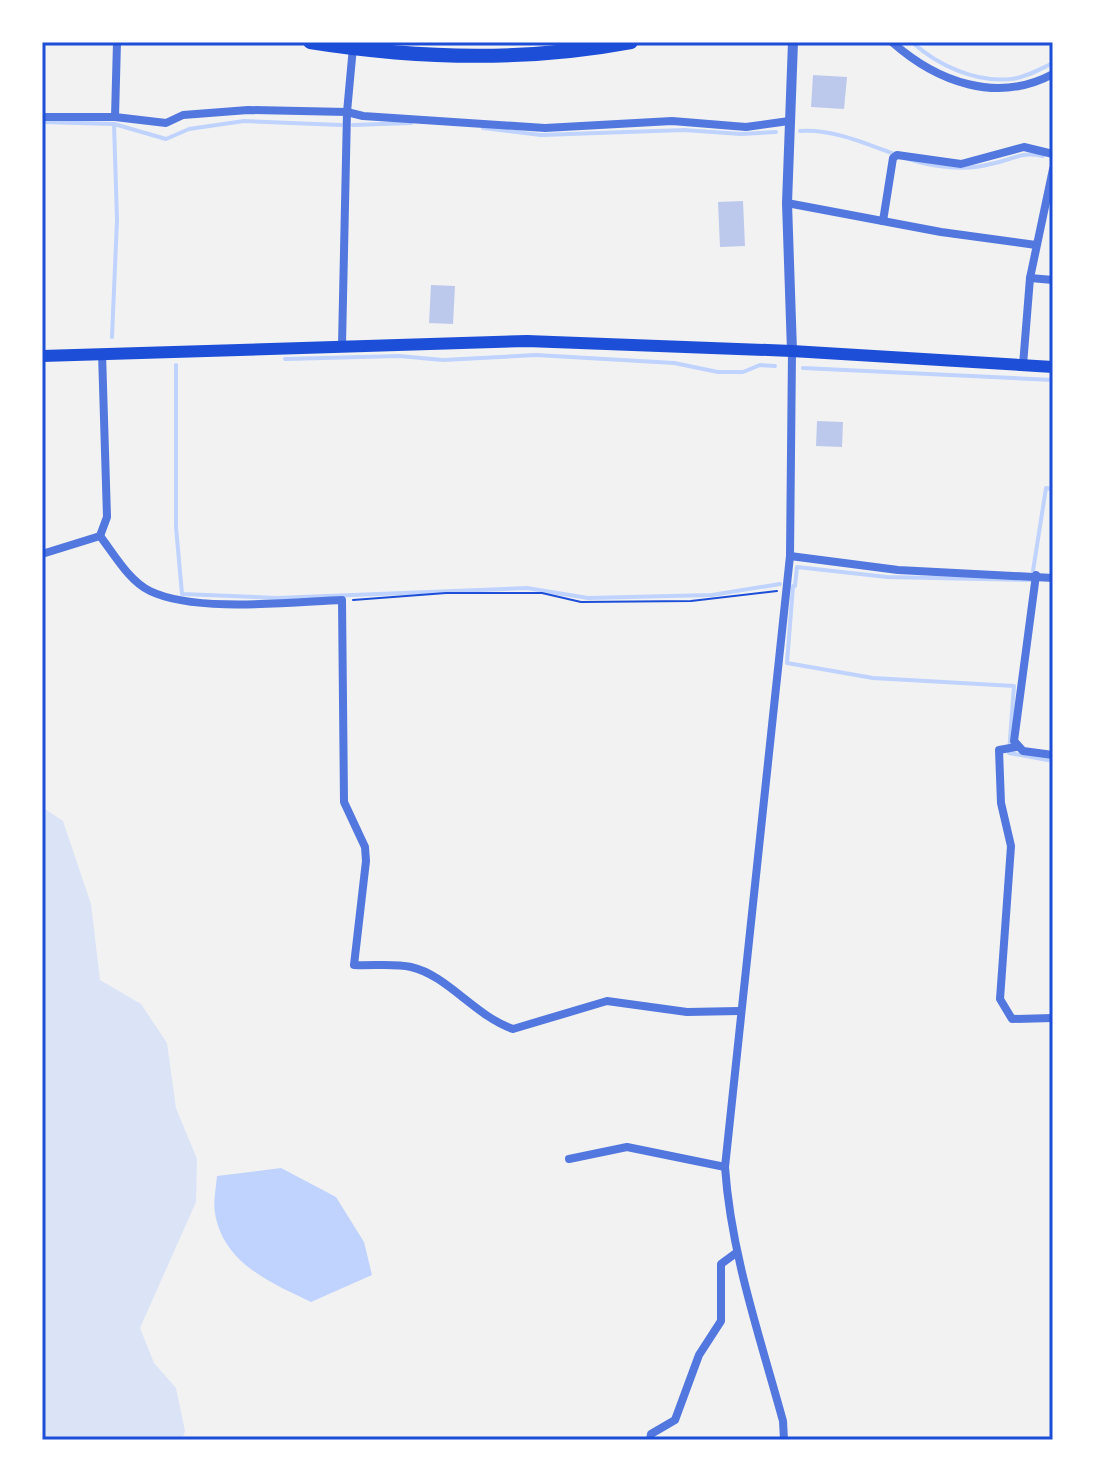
<svg xmlns="http://www.w3.org/2000/svg" width="1095" height="1482" viewBox="0 0 1095 1482" font-family="Overpass,sans-serif">
	<style>
		.green { fill: #dbe4f7 }
		.water { fill: #bfd3fe }
		.lines { fill: none; stroke-linecap: round; stroke-linejoin: round }
		.stream { stroke: #bfd3fe; stroke-width: 4 }
		.building { fill: #bdc9ec }
		.path { stroke: #1d4ed8; stroke-width: 2 }
		.minor { stroke: #5277de; stroke-width: 8 }
		.tertiary { stroke: #5277de; stroke-width: 10 }
		.secondary { stroke: #1d4ed8; stroke-width: 12 }
		.trunk { stroke: #1d4ed8; stroke-width: 14 }
		.neatline { fill: none; stroke: #1d4ed8; stroke-width: 3 }
	</style>
	<rect width="100%" height="100%" fill="#f2f2f2"/>
	<!-- green -->
	<path class="green" d="M42,807L63,821L91,904L100,980L141,1004L167,1043L176,1108L197,1159L196,1202L140,1328L154,1363L176,1388L185,1431L182,1440H42Z"/>
	<!-- water -->
	<path class="water" d="M281,1168L336,1197L364,1242L372,1275L311,1302C271,1283 223,1263 215,1213C213,1202 216,1188 217,1176Z"/>
	<g class="lines">
		<!-- stream -->
		<g class="stream">
			<path d="M912,42C937,65 976,83 1011,79C1025,78 1040,69 1053,63"/>
			<path d="M42,122L114,124L166,139L189,129L244,121L341,125"/>
			<path d="M353,125L411,123"/>
			<path d="M483,128L541,135L684,130L741,134L776,132"/>
			<path d="M800,131C849,128 892,160 939,166C957,169 977,168 995,163C1013,159 1024,151 1043,156"/>
			<path d="M112,337L117,220L114,124"/>
			<path d="M285,359L399,356L443,360L536,355L674,363L718,372H743L760,365L775,366"/>
			<path d="M176,365V527L182,594L277,598L527,588L588,598L712,595L780,584"/>
			<path d="M803,368L1053,380"/>
			<path d="M1033,571L1046,488L1053,489"/>
			<path d="M793,586L787,663L873,678L1014,686L1009,753L1053,761"/>
			<path d="M795,586L797,567L887,577L1032,580"/>
		</g>
	</g>
	<!-- building -->
	<g class="building">
		<path d="M813,75L847,77L844,109L811,107Z"/>
		<path d="M743,201L745,246L720,247L718,202Z"/>
		<path d="M431,285L455,286L453,324L429,323Z"/>
		<path d="M817,421L843,422L842,447L816,446Z"/>
	</g>
	<g class="lines">
		<!-- path -->
		<path class="path" d="M353,600L446,593H542L581,602L691,601L777,591"/>
		<!-- minor -->
		<g class="minor">
			<path d="M892,42C937,82 997,104 1053,74"/>
			<path d="M42,117H115L166,123L183,115L248,110L347,112L363,116L545,128L672,121L746,127L789,121"/>
			<path d="M115,117L117,42"/>
			<path d="M787,203L941,232L1036,245"/>
			<path d="M883,221L893,158L897,155L961,164L1024,147L1053,154"/>
			<path d="M1030,278L1053,280"/>
			<path d="M342,345L347,112L353,47"/>
			<path d="M1023,365L1030,278L1053,169"/>
			<path d="M100,536L107,517L102,353"/>
			<path d="M42,554L100,536C114,554 129,581 150,591C195,613 292,602 342,600L344,802L365,847L366,861L354,965C372,966 394,963 411,967C447,975 475,1016 513,1029L607,1001L687,1012L739,1011"/>
			<path d="M790,556L898,570L1053,578"/>
			<path d="M1036,575L1014,741L1023,751L1053,755"/>
			<path d="M1016,747L999,750L1001,803L1011,846L1000,999L1012,1019L1053,1018"/>
			<path d="M569,1159L627,1147L725,1167"/>
			<path d="M650,1440L651,1434L675,1420L699,1355L721,1321V1264L736,1253"/>
			<path d="M784,1440L783,1421C760,1337 731,1254 725,1167L790,556L792,351"/>
		</g>
		<!-- tertiary -->
		<path class="tertiary" d="M792,351L787,203L793,42"/>
		<!-- secondary -->
		<path class="secondary" d="M42,356L527,341L792,351L1053,367"/>
		<!-- trunk -->
		<path class="trunk" d="M310,42C417,59 524,62 631,42"/>
	</g>
	<!-- border -->
	<rect width="1095" height="1482" fill="none" stroke="#ffffff" stroke-width="88"/>
	<rect x="44" y="44" width="1007" height="1394" class="neatline"/>
</svg>
